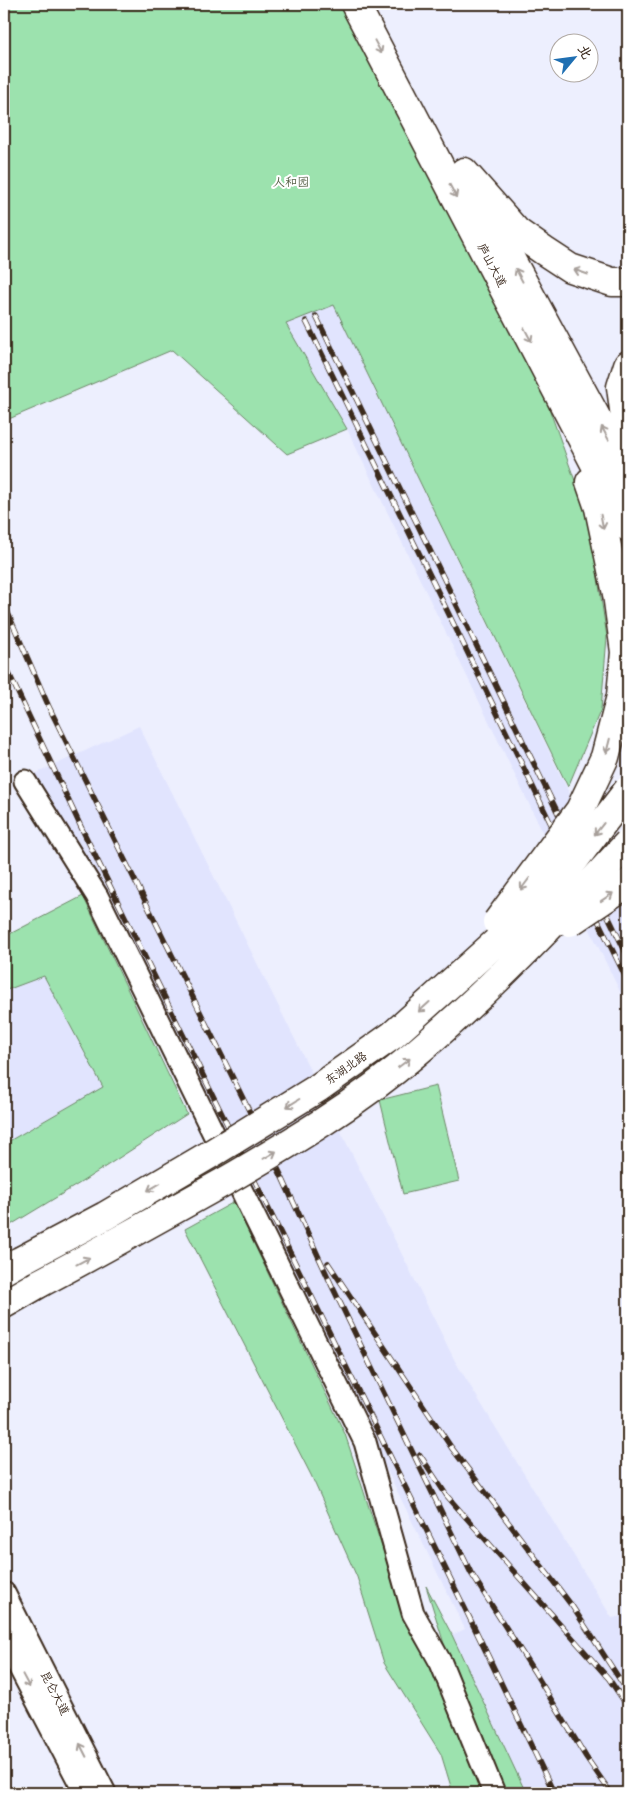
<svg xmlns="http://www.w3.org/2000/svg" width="632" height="1797" viewBox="0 0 632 1797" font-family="'Balsamiq Sans','LXGW WenKai TC',sans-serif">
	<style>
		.built { fill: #e1e4fe }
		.green { fill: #9ce2ae; stroke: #6c8666 }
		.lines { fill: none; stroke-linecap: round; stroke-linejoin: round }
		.minor-casing { stroke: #3b2a1e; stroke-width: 25 }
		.major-casing { stroke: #3b2a1e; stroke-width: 31 }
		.minor { stroke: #fff; stroke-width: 21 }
		.major { stroke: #fff; stroke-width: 28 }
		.rail-casing { stroke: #3b2a1e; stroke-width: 5.5 }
		.rail { stroke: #fff; stroke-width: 4; stroke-dasharray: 11; stroke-linecap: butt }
		.major-bridge-casing { stroke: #3b2a1e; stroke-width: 31; stroke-linecap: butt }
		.major-bridge { stroke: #fff; stroke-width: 28 }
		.oneway { stroke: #a79f9a }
		.labels { text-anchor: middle; stroke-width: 4; stroke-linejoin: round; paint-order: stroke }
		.park-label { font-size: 12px; fill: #586149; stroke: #fff }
		.street-label { font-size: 12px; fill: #3b2a1e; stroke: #fff }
	</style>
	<rect width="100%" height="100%" fill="#edeffe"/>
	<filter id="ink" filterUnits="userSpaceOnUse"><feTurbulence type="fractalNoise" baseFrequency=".02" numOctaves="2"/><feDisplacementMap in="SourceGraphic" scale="10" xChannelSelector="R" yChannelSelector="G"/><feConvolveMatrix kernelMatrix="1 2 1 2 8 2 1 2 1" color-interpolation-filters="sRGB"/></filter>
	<g filter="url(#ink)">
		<!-- built -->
		<g class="built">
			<path d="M334,305L628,915V1008L347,429L285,324Z"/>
			<path d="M139,726L455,1361L612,1618L628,1615V1793H526L452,1635L465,1629L100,887L35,774Z"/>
			<path d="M44,976L103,1087L4,1144V991Z"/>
		</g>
		<!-- green -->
		<g class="green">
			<path d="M4,4H346L540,383L589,520L607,637L601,709L568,787L334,305L286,324L347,429L287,454L172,350L4,421Z"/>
			<path d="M83,896L187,1114L80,1183L4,1229V1144L103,1087L44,976L4,991V937Z"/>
			<path d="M436,1086L459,1181L403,1194L380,1100Z"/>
			<path d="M234,1202L345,1434L410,1633L426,1658L486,1793H453L441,1754L384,1663L357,1577L311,1475L185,1229Z"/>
			<path d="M426,1586L452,1635L526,1793H505L450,1663Z"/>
		</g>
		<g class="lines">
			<defs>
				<g id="minor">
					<path d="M25,781L97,896L365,1442L413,1613L441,1663L494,1793"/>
					<path d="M4,1593L105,1793"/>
					<path d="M4,1638L85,1793"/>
				</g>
				<g id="major">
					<path d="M355,4L628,527"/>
					<path d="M464,172L517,232L544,251L570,268L612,282H628"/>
					<path d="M477,197L628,476"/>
					<path d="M628,365L621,387L626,425L628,430"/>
					<path d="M590,482L599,508L617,594"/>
					<path d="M4,1270L20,1261"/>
					<path d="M4,1304L40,1283"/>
				</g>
			</defs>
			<!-- minor casing -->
			<use href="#minor" class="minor-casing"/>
			<!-- major casing -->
			<use href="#major" class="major-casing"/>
			<!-- minor -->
			<use href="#minor" class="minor"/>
			<!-- major -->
			<use href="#major" class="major"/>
			<defs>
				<g id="rail">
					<path d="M316,316L628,957"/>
					<path d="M306,321L628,982"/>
					<path d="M4,604L49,707L281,1175L332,1286L471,1573L535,1673L586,1757L611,1793"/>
					<path d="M4,663L81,827L478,1635L554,1793"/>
					<path d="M328,1263L451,1447L572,1606L628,1692"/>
					<path d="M420,1455L447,1496L609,1679L628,1707"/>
				</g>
			</defs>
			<!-- rail casing -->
			<use href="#rail" class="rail-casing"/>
			<!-- rail -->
			<use href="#rail" class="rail"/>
			<defs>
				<g id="major-bridge">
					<path d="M497,922L580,810L605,757L621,696L625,652L617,594"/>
					<path d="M570,922L628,883"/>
					<path d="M20,1261L105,1216L214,1152L318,1088L393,1035L512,928L566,871L628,790"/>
					<path d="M40,1283C101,1251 161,1217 222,1183C289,1144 357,1104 416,1053C492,989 561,916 628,843"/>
				</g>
			</defs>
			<!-- major-bridge casing -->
			<use href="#major-bridge" class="major-bridge-casing"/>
			<!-- major-bridge -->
			<use href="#major-bridge" class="major-bridge"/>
		</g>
		<!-- one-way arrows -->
		<defs><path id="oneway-shaft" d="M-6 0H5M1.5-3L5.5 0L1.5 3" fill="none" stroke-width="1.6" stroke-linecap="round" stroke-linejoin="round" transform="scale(1.25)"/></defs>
		<g class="oneway">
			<use href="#oneway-shaft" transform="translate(378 47) rotate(62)"/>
			<use href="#oneway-shaft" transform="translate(453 191) rotate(62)"/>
			<use href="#oneway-shaft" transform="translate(581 272) rotate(-161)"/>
			<use href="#oneway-shaft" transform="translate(519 275) rotate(-118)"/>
			<use href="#oneway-shaft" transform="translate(528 335) rotate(62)"/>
			<use href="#oneway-shaft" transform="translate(605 433) rotate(-118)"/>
			<use href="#oneway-shaft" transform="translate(602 522) rotate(79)"/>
			<use href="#oneway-shaft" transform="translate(608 746) rotate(104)"/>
			<use href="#oneway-shaft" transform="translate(599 829) rotate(128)"/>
			<use href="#oneway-shaft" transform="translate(525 884) rotate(127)"/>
			<use href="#oneway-shaft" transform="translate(607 897) rotate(-34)"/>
			<use href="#oneway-shaft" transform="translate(424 1007) rotate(138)"/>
			<use href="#oneway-shaft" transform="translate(404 1063) rotate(-37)"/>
			<use href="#oneway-shaft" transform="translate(293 1103) rotate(148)"/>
			<use href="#oneway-shaft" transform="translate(270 1155) rotate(-30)"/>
			<use href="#oneway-shaft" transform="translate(154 1187) rotate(150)"/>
			<use href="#oneway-shaft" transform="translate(83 1261) rotate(-28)"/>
			<use href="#oneway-shaft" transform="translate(26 1681) rotate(62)"/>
			<use href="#oneway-shaft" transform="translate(83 1750) rotate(-117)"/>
		</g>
	</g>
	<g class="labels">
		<!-- park labels -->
		<g class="park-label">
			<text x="291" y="186">人和园</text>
		</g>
		<!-- street labels -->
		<g class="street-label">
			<text transform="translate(492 265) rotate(62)" y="4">庐山大道</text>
			<text transform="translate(346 1068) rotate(-35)" y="4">东湖北路</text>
			<text transform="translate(55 1693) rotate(63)" y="4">昆仑大道</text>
		</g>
	</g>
	<!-- margin -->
	<rect width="632" height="1797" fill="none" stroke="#fff" stroke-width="20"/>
	<rect x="10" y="10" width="612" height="1777" fill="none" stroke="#3b2a1e" stroke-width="2" filter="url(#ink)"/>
	<!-- north arrow -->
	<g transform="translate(574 58) rotate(61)"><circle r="24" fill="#ffffff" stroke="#b1aaa5"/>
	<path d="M0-4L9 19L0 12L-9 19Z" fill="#1f6fb2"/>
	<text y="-8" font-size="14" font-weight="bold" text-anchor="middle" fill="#3b2a1e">北</text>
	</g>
</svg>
